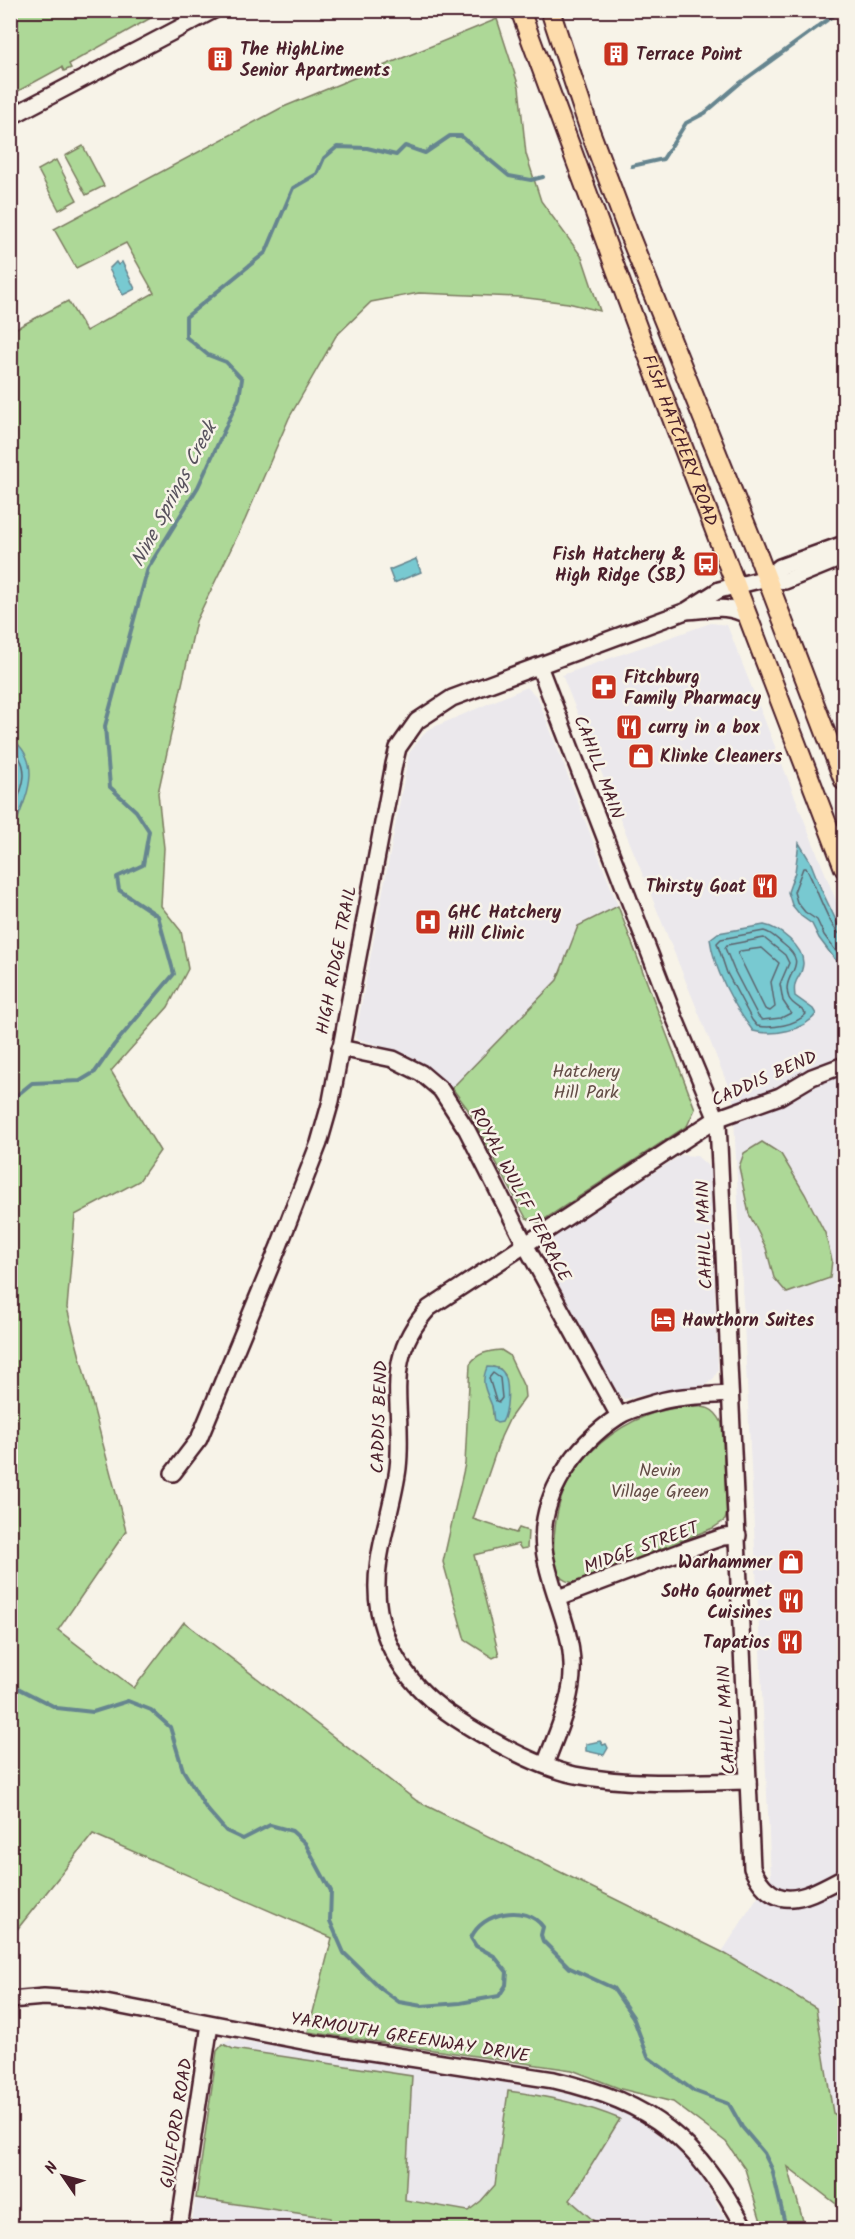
<svg xmlns="http://www.w3.org/2000/svg" width="855" height="2239" viewBox="0 0 855 2239" font-family="Kalam,sans-serif">
	<style>
		.built { fill: #ebe8ec }
		.green { fill: #add897; stroke: #7c7c61; stroke-width: 1.5; fill-rule: evenodd }
		.water { fill: #78c9d1; stroke: #66858f; stroke-width: 1.5 }
		.lines { fill: none; stroke-linecap: round; stroke-linejoin: round }
		.shore { stroke: #5c636d; stroke-width: 1.5 }
		.stream { stroke: #66858f; stroke-width: 4 }
		.minor-casing { stroke: #4a1f2b; stroke-width: 20 }
		.major-casing { stroke: #4a1f2b; stroke-width: 22 }
		.minor { stroke: #f7f3e8; stroke-width: 15 }
		.major { stroke: #fddcac; stroke-width: 18 }
		.labels { text-anchor: middle; stroke-width: 5; stroke-linejoin: round; paint-order: stroke }
		.poi-label { font-size: 18px; font-weight: bold; fill: #4a1f2b; stroke: #f7f3e8; text-anchor: start }
		.street-label { font-size: 18px; fill: #4a1f2b; stroke: #f7f3e8 }
		.park-label { font-size: 18px; fill: #634d46; stroke: #f7f3e8 }
		.water-label { font-size: 20px; font-style: italic; fill: #58525d; stroke: #f7f3e8 }
	</style>
	<rect width="100%" height="100%" fill="#f7f3e8"/>
	<filter id="ink" filterUnits="userSpaceOnUse"><feTurbulence type="fractalNoise" baseFrequency=".0167" numOctaves="2"/><feDisplacementMap in="SourceGraphic" scale="12" xChannelSelector="R" yChannelSelector="G"/><feConvolveMatrix kernelMatrix="1 2 1 2 8 2 1 2 1" color-interpolation-filters="sRGB"/></filter>
	<g filter="url(#ink)">
		<!-- built -->
		<g class="built">
			<path d="M711,623L727,625L844,921V2120L833,2114L816,2008L722,1952L771,1876L733,1098L562,675Z"/>
			<path d="M527,687L538,698L618,906L578,926L557,980L452,1088L423,1063L404,1053L355,1038L409,753L427,730Z"/>
			<path d="M681,1155L697,1156L710,1168L718,1370L714,1378L706,1385L669,1390L624,1399L614,1390L543,1255L547,1241Z"/>
			<path d="M238,2040L550,2090L591,2100L641,2120L687,2159L703,2180L731,2228H191L217,2051L225,2041Z"/>
		</g>
		<!-- green -->
		<g class="green">
			<path d="M11,10H163V11L69,64L71,68L64,71L62,67L11,95Z"/>
			<path d="M497,19L519,87L526,154L541,201L582,257L600,311L568,303L519,297L419,293L371,302L336,336L289,418L245,520L196,621L158,793L164,848L161,906L181,931L188,969L168,1007L111,1071L160,1151L139,1181L75,1215L67,1308L126,1531L58,1630L134,1688L184,1622L417,1801L722,1952L816,2008L833,2113L844,2120V2210L788,2167L805,2228H763L745,2169L726,2142L673,2102L621,2089L572,2070L308,2032L332,1938L93,1834L11,1937V331L68,301L86,331L154,293L126,243L76,268L54,229L281,108Z"/>
			<path d="M83,146L104,186L86,195L65,156Z"/>
			<path d="M56,160L77,200L59,210L38,170Z"/>
			<path d="M618,906L695,1109L687,1126L539,1223L526,1218L467,1108L452,1088L557,980L578,926Z"/>
			<path d="M762,1142L781,1154L805,1194L825,1233L832,1260L830,1278L787,1293L774,1278L766,1248L749,1214L739,1167L744,1153Z"/>
			<path d="M501,1350L509,1355L524,1387L525,1397L510,1418L501,1437L473,1519L516,1533L519,1528L528,1531L527,1548L521,1549L518,1544L474,1555L499,1655L493,1658L465,1640L443,1562L465,1464L470,1364C477,1353 488,1351 501,1350ZM493,1367L500,1369L505,1375L494,1421L492,1405Z"/>
			<path d="M682,1407C701,1407 712,1403 722,1423L727,1513L725,1520L713,1528L575,1583C569,1582 563,1581 559,1575C548,1559 556,1511 563,1493C569,1478 580,1463 592,1451C617,1427 647,1411 682,1407Z"/>
			<path d="M223,2044L233,2049L412,2076L405,2200L468,2211L481,2201L495,2185L508,2091C548,2096 584,2104 620,2119L570,2200L602,2228H331L330,2218L196,2198L217,2051Z"/>
		</g>
		<!-- water -->
		<g class="water">
			<path d="M116,262L118,265L122,262L135,289L123,295L109,269Z"/>
			<path d="M416,559L421,572L394,583L389,570Z"/>
			<path d="M11,738C47,765 23,802 11,836Z"/>
			<path d="M799,843L810,861L821,889L844,937V967L840,966L819,938L812,924L801,916L792,905L788,892L795,872Z"/>
			<path d="M764,925C779,928 804,947 803,964C802,979 792,977 795,996L813,1009L816,1014C804,1031 772,1036 753,1031C734,1006 714,970 710,939L718,933Z"/>
			<path d="M487,1367C493,1367 501,1367 504,1374C510,1384 508,1413 502,1422L497,1423L494,1421C493,1416 493,1410 492,1406C486,1390 480,1384 487,1367Z"/>
			<path d="M600,1741L603,1745L606,1744L608,1748L604,1755L586,1751V1744Z"/>
		</g>
		<g class="lines">
			<!-- shore -->
			<g class="shore">
				<path d="M10,745C35,770 21,790 10,818"/>
				<path d="M764,931C772,933 777,939 783,944C813,967 779,973 789,998C792,1005 802,1008 806,1014C796,1025 772,1029 757,1026L752,1020L727,973L717,943L721,939Z"/>
				<path d="M844,936C831,935 814,880 806,868H803L794,892L797,902L805,912L817,920L824,935L844,962"/>
				<path d="M764,938L785,955L789,963L780,984L783,1001L791,1013L781,1018L762,1020L758,1016L734,970L725,948L727,945Z"/>
				<path d="M762,948L779,963L771,982L775,1007L770,1011L765,1009L738,954L740,951Z"/>
				<path d="M493,1373L500,1378L502,1398L499,1402L496,1401L489,1378Z"/>
			</g>
			<!-- stream -->
			<g class="stream">
				<path d="M632,166L663,159L686,123L705,113L740,83L841,10"/>
				<path d="M10,1101L32,1083L80,1081L95,1072L114,1045L174,974L158,916L119,890L117,877L143,865L149,831L136,811L110,787L105,726L148,568L198,487L239,398L242,379L226,362L208,355L186,337V317L266,252L293,188L317,174L324,158L337,147L367,148L396,155L405,146L425,153L450,136H461L509,176L531,180L543,177"/>
				<path d="M10,1149V1180"/>
				<path d="M10,1684L57,1708L93,1712L128,1701L151,1710L170,1727L183,1770L206,1808L226,1831L243,1839L270,1825L292,1831L305,1843L331,1891L330,1921L344,1953L380,1988L399,2002L422,2006L460,2003L499,1996L506,1985L507,1972L494,1956L476,1946L471,1938C482,1912 526,1903 543,1927L541,1935L543,1941L570,1968L613,1988L633,2017L648,2057L694,2091L729,2104L742,2127L764,2153L772,2169L786,2228"/>
				<path d="M10,1699L12,1686"/>
			</g>
			<defs>
				<g id="minor">
					<path d="M10,117L214,10"/>
					<path d="M767,578L780,567L844,544"/>
					<path d="M686,611C711,610 725,603 748,616"/>
					<path d="M539,666L675,1019L718,1122L752,1868C775,1918 809,1895 844,1877"/>
					<path d="M340,1048L393,1059L421,1073L441,1090L467,1130L526,1246L619,1416"/>
					<path d="M173,1473L199,1439L279,1246L319,1143L331,1101L394,764L398,748L417,721L452,698L686,611L719,590L767,578L785,581L844,557"/>
					<path d="M558,1598L688,1549L723,1537L738,1536"/>
					<path d="M545,1765C556,1734 574,1699 572,1664C571,1624 549,1588 544,1549C538,1496 576,1444 619,1416C630,1409 645,1406 658,1402C680,1395 707,1396 730,1394"/>
					<path d="M748,1781C690,1782 633,1786 575,1775C532,1766 448,1720 418,1687C398,1665 384,1640 379,1611C370,1562 392,1516 398,1468C405,1406 380,1361 429,1308L716,1119L780,1096L812,1077L844,1065"/>
					<path d="M10,2000L44,1997L90,2000L318,2044L554,2080C654,2103 697,2140 745,2228"/>
					<path d="M179,2228L210,2024"/>
				</g>
				<g id="major">
					<path id="s1" d="M520,10L639,332L844,868"/>
					<path d="M550,10L590,131L630,237L756,550L844,781"/>
				</g>
			</defs>
			<!-- minor casing -->
			<use href="#minor" class="minor-casing"/>
			<!-- major casing -->
			<use href="#major" class="major-casing"/>
			<!-- minor -->
			<use href="#minor" class="minor"/>
			<!-- major -->
			<use href="#major" class="major"/>
		</g>
	</g>
	<!-- icons -->
	<defs>
		<symbol id="building-square" viewBox="-11 -11 22 22"><rect x="-9" y="-9" width="18" height="18" rx="4" fill="#c8321e" stroke="#f7f3e8"/><path d="M-4-6H4V6H1V3H-1V6H-4ZM-2.5-4.3h1.7v1.8h-1.7ZM.8-4.3h1.7v1.8H.8ZM-2.5-1h1.7V.8h-1.7ZM.8-1h1.7V.8H.8Z" fill="#fff"/></symbol>
		<symbol id="bus-square" viewBox="-11 -11 22 22"><rect x="-9" y="-9" width="18" height="18" rx="4" fill="#c8321e" stroke="#f7f3e8"/><path d="M-5-6H5V4H4V6H2V4H-2V6H-4V4H-5ZM-3.5-4V0h7V-4ZM-3.5 1.2v1.5H-2V1.2ZM2 1.2v1.5H3.5V1.2Z" fill="#fff"/></symbol>
		<symbol id="pharmacy-square" viewBox="-11 -11 22 22"><rect x="-9" y="-9" width="18" height="18" rx="4" fill="#c8321e" stroke="#f7f3e8"/><path d="M-2-6h4v4h4v4h-4v4h-4v-4h-4v-4h4Z" fill="#fff"/></symbol>
		<symbol id="restaurant-square" viewBox="-11 -11 22 22"><rect x="-9" y="-9" width="18" height="18" rx="4" fill="#c8321e" stroke="#f7f3e8"/><path d="M-5-6h1v4h1v-4h1v4h1v-4h1v5L-1.5 .5V6h-2V.5L-5-1ZM5-6V6H3V1.5H1.5Q1.5-4 5-6Z" fill="#fff"/></symbol>
		<symbol id="shop-square" viewBox="-11 -11 22 22"><rect x="-9" y="-9" width="18" height="18" rx="4" fill="#c8321e" stroke="#f7f3e8"/><path d="M-5-2.5h2.3a2.7 3.5 0 0 1 5.4 0H5L5.5 6h-11ZM-1.5-2.5h3a1.5 2.3 0 0 0-3 0Z" fill="#fff"/></symbol>
		<symbol id="hospital-square" viewBox="-11 -11 22 22"><rect x="-9" y="-9" width="18" height="18" rx="4" fill="#c8321e" stroke="#f7f3e8"/><path d="M-5-5h3v3.5h4V-5h3V5h-3V1.5h-4V5h-3Z" fill="#fff"/></symbol>
		<symbol id="hotel-square" viewBox="-11 -11 22 22"><rect x="-9" y="-9" width="18" height="18" rx="4" fill="#c8321e" stroke="#f7f3e8"/><path d="M-6-4.5h1.5V1H6V5H4.5V3h-9V5H-6ZM-4 0a1.8 1.8 0 1 1 3.6 0ZM.5 0V-2.5h3Q6-2.5 6 0Z" fill="#fff"/></symbol>
	</defs>
	<g fill-rule="evenodd">
		<use href="#building-square" x="601" y="39" width="30" height="30"/>
		<use href="#building-square" x="205" y="44" width="30" height="30"/>
		<use href="#bus-square" x="691" y="549" width="30" height="30"/>
		<use href="#pharmacy-square" x="589" y="672" width="30" height="30"/>
		<use href="#restaurant-square" x="614" y="712" width="30" height="30"/>
		<use href="#shop-square" x="626" y="741" width="30" height="30"/>
		<use href="#restaurant-square" x="750" y="871" width="30" height="30"/>
		<use href="#hospital-square" x="413" y="907" width="30" height="30"/>
		<use href="#hotel-square" x="648" y="1305" width="30" height="30"/>
		<use href="#shop-square" x="776" y="1547" width="30" height="30"/>
		<use href="#restaurant-square" x="776" y="1586" width="30" height="30"/>
		<use href="#restaurant-square" x="775" y="1627" width="30" height="30"/>
	</g>
	<g class="labels">
		<!-- poi labels -->
		<g class="poi-label">
			<text x="240" y="55">The HighLine<tspan x="240" dy="21">Senior Apartments</tspan></text>
			<text x="636" y="60">Terrace Point</text>
			<text x="686" y="560" text-anchor="end">Fish Hatchery &amp;<tspan x="686" dy="21">High Ridge (SB)</tspan></text>
			<text x="624" y="683">Fitchburg<tspan x="624" dy="21">Family Pharmacy</tspan></text>
			<text x="648" y="733">curry in a box</text>
			<text x="660" y="762">Klinke Cleaners</text>
			<text x="746" y="892" text-anchor="end">Thirsty Goat</text>
			<text x="448" y="918">GHC Hatchery<tspan x="448" dy="21">Hill Clinic</tspan></text>
			<text x="682" y="1326">Hawthorn Suites</text>
			<text x="772" y="1568" text-anchor="end">Warhammer</text>
			<text x="772" y="1597" text-anchor="end">SoHo Gourmet<tspan x="772" dy="21">Cuisines</tspan></text>
			<text x="770" y="1648" text-anchor="end">Tapatios</text>
		</g>
		<!-- street labels -->
		<g class="street-label">
			<text dy="6" stroke="none"><textPath href="#s1" startOffset="459">FISH HATCHERY ROAD</textPath></text>
			<text transform="translate(599 767) rotate(69)" y="6">CAHILL MAIN</text>
			<text transform="translate(336 960) rotate(-79)" y="6">HIGH RIDGE TRAIL</text>
			<text transform="translate(764 1078) rotate(-24)" y="6">CADDIS BEND</text>
			<text transform="translate(521 1194) rotate(62)" y="6">ROYAL WULFF TERRACE</text>
			<text transform="translate(704 1235) rotate(-92)" y="6">CAHILL MAIN</text>
			<text transform="translate(379 1417) rotate(-88)" y="6">CADDIS BEND</text>
			<text transform="translate(641 1547) rotate(-20)" y="6">MIDGE STREET</text>
			<text transform="translate(726 1720) rotate(-93)" y="6">CAHILL MAIN</text>
			<text transform="translate(410 2037) rotate(9)" y="6">YARMOUTH GREENWAY DRIVE</text>
			<text transform="translate(176 2123) rotate(-81)" y="6">GUILFORD ROAD</text>
		</g>
		<!-- park labels -->
		<g class="park-label">
			<text x="586" y="1077">Hatchery<tspan x="586" dy="21">Hill Park</tspan></text>
			<text x="660" y="1476">Nevin<tspan x="660" dy="21">Village Green</tspan></text>
		</g>
		<!-- water labels -->
		<g class="water-label">
			<text transform="translate(173 494) rotate(-62)" y="7">Nine Springs Creek</text>
		</g>
	</g>
	<!-- margin -->
	<rect width="855" height="2239" fill="none" stroke="#f7f3e8" stroke-width="36"/>
	<rect x="18" y="18" width="819" height="2203" fill="none" stroke="#4a1f2b" stroke-width="2" filter="url(#ink)"/>
	<!-- north arrow -->
	<g transform="translate(63 2176) rotate(305)" stroke="#f7f3e8" stroke-width="4.5" paint-order="stroke">
	<path d="M0-4.5L10 22L0 15L-10 22Z" fill="#4a1f2b"/>
	<text y="-9" font-size="16" font-weight="bold" text-anchor="middle" fill="#4a1f2b">N</text>
	</g>
</svg>
